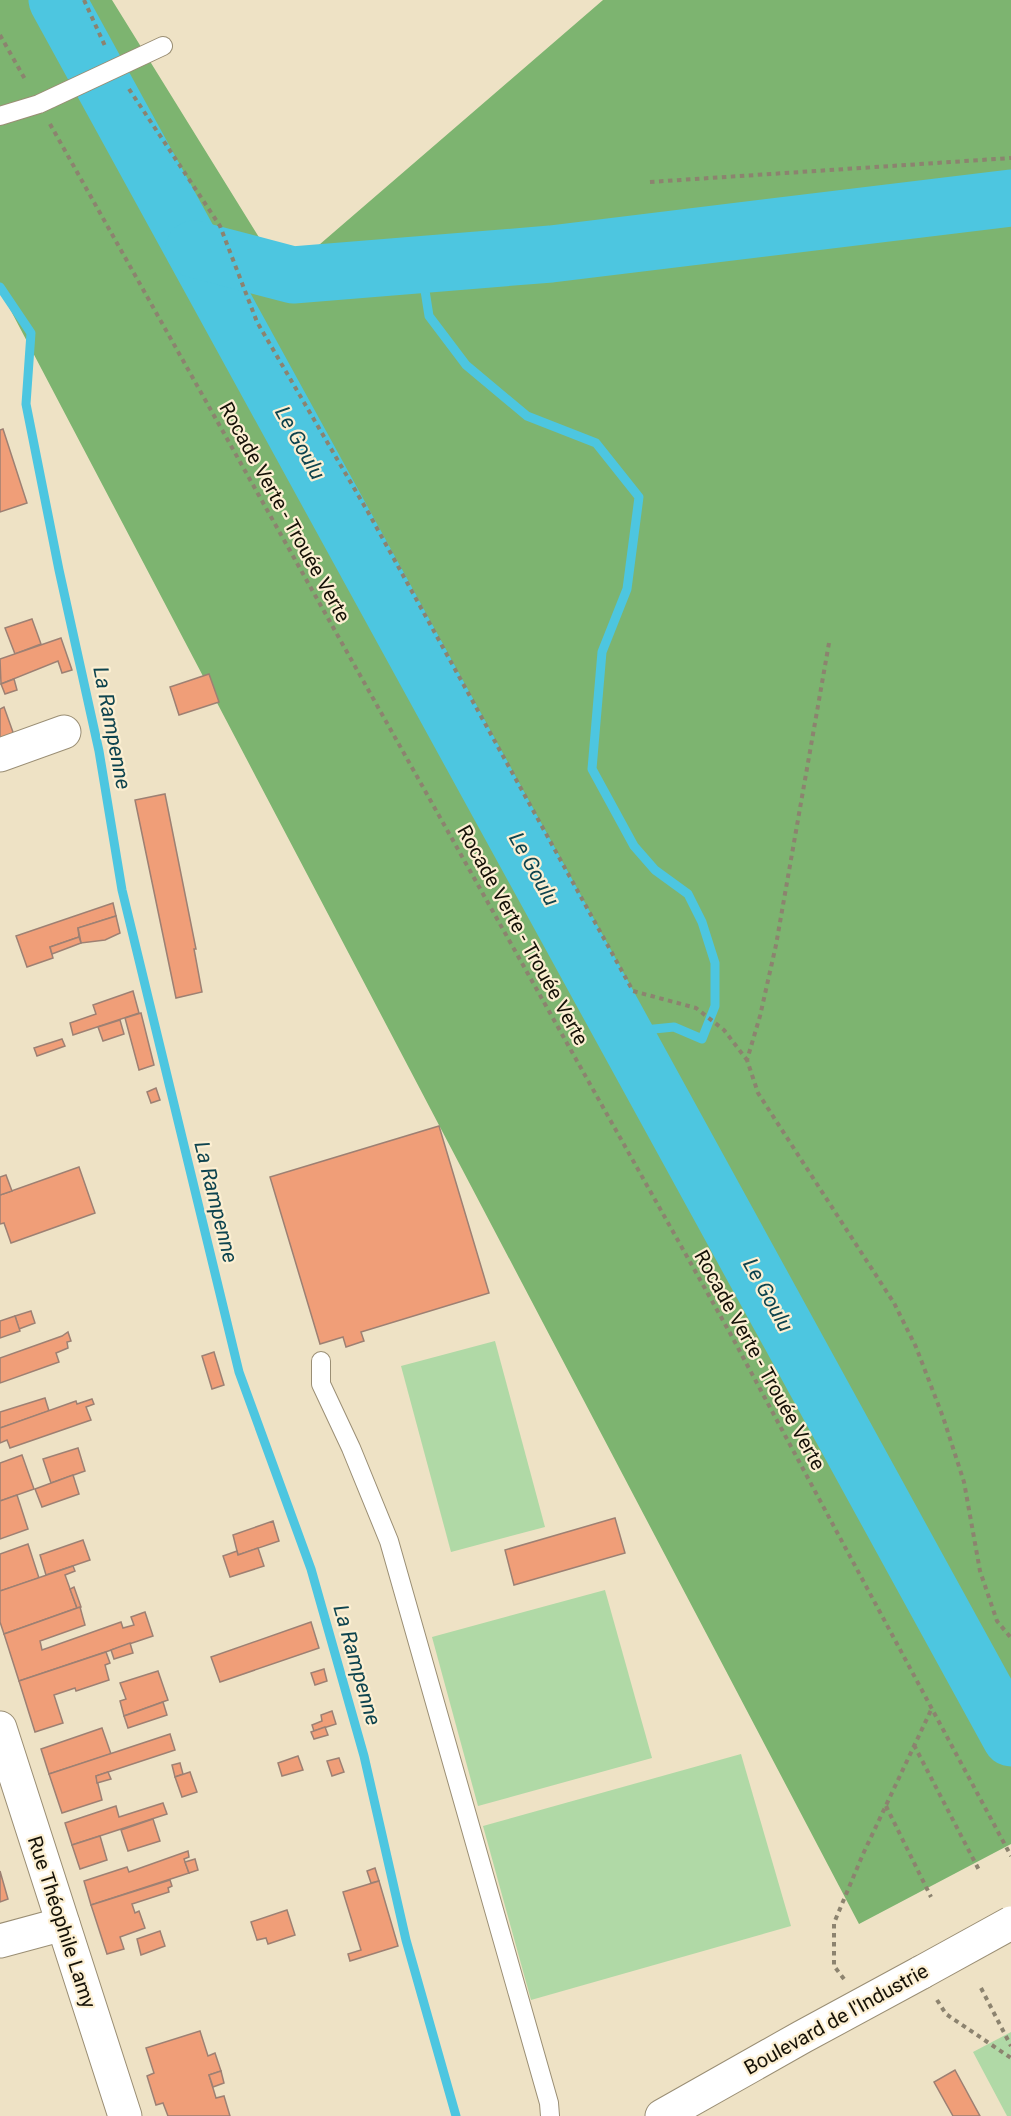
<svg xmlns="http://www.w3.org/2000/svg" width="1011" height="2116" viewBox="0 0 1011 2116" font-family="Roboto,sans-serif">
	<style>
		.green { fill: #b0d9a6 }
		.forest { fill: #7db470 }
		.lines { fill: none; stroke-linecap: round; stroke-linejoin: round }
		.stream { stroke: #4dc6e0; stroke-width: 9 }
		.river { stroke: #4dc6e0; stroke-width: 57 }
		.building { fill: #f09e78; stroke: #9d8073; stroke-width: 1.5 }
		.lane-casing { stroke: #9a8e74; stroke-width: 20 }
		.street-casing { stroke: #9a8e74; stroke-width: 35 }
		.primary-casing { stroke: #9a8e74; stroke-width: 35 }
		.path { stroke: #8c836f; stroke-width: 4; stroke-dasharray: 4.5 4.5; stroke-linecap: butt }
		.lane { stroke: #fff; stroke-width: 18 }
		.street { stroke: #fff; stroke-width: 33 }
		.primary { stroke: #fff; stroke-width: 33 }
		.primary-bridge-casing { stroke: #9a8e74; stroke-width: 35; stroke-linecap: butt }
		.primary-bridge { stroke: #fff; stroke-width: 33 }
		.labels { text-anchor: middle; stroke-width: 4.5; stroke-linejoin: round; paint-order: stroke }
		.street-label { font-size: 20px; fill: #151107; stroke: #fcefd2 }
		.water-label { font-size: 21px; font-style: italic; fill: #0d434e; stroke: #fcefd2 }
	</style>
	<rect width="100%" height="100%" fill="#eee2c5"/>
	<!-- green -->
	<g class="green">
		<path d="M495,1341L545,1527L451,1552L401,1366Z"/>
		<path d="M605,1590L652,1758L478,1806L432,1637Z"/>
		<path d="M741,1754L791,1926L531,2000L483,1826Z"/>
		<path d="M1011,2032V2116H1007L973,2052Z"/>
	</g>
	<!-- forest -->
	<path class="forest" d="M0,0H112L283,276L603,0H1011V1844L859,1924L0,290Z"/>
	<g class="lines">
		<!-- stream -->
		<g class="stream">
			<path d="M421,265L429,316L466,365L527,416L596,443L639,497L627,589L602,652L592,769L634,846L655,870L688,894L702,922L715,963V1006L702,1039L674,1027L624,1032"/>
			<path d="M0,287L31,333L26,404L59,570L99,751L122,890L239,1372L311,1569L364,1756L406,1940L456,2116"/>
		</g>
		<!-- river -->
		<g class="river">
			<path d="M57,0L1011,1738"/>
			<path d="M194,249L293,275L551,254L1011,198"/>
		</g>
	</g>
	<!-- building -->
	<g class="building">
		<path d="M3,429L27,503L0,512V430Z"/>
		<path d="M32,619L41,644L15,654L5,628Z"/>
		<path d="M61,638L72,670L62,673L58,661L1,684L0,659Z"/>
		<path d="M209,674L219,702L179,715L170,687Z"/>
		<path d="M14,679L17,690L5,694L1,684Z"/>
		<path d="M4,707L14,735L0,740V709Z"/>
		<path d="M165,794L196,949H194L202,992L176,998L135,800Z"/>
		<path d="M113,903L116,916L78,928L79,937L50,947L53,958L27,967L16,936Z"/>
		<path d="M116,916L120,933L105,940L81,943L78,928Z"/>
		<path d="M79,937L81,943L52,954L50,947Z"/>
		<path d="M133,991L139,1013L73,1035L70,1023L96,1014L93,1005Z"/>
		<path d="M141,1013L154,1065L139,1070L125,1018Z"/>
		<path d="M120,1020L124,1034L103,1041L98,1027Z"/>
		<path d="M62,1039L65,1046L37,1056L34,1048Z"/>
		<path d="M156,1088L160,1100L151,1103L147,1092Z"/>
		<path d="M439,1126L489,1293L361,1332L364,1341L346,1347L343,1337L320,1344L270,1177Z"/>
		<path d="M79,1167L95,1213L11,1243L4,1223L0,1224V1195Z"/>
		<path d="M6,1175L12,1191L0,1195V1177Z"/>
		<path d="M31,1311L35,1323L19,1329L15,1316Z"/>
		<path d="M15,1316L20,1331L0,1338V1321Z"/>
		<path d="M68,1332L71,1341L67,1342L68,1348L56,1353L59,1362L0,1383V1358L62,1336Z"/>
		<path d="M214,1352L224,1385L212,1389L202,1356Z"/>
		<path d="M45,1398L49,1411L0,1428V1412Z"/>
		<path d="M92,1399L94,1404L86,1407L91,1420L10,1448L7,1440L0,1443V1428L76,1401L77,1404Z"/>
		<path d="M78,1448L85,1471L51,1483L43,1459Z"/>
		<path d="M22,1455L34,1489L0,1501V1463Z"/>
		<path d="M73,1475L79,1494L42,1507L35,1489Z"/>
		<path d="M17,1495L28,1529L0,1539V1501Z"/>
		<path d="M615,1518L625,1553L514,1585L505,1550Z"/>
		<path d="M273,1521L279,1541L238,1555L233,1535Z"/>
		<path d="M83,1540L90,1560L46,1575L40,1555Z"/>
		<path d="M28,1544L39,1578L0,1591V1554Z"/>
		<path d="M258,1548L264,1566L230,1577L223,1556L237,1551L238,1555Z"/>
		<path d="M73,1566L75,1571L65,1575L77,1608L4,1634L0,1622V1591Z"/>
		<path d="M74,1587L81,1607L77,1608L70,1589Z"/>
		<path d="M80,1607L85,1625L40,1641L42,1650L121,1622L123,1628L134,1625L131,1617L145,1612L153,1636L19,1681L4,1634Z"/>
		<path d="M311,1622L319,1648L220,1682L211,1657Z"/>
		<path d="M130,1643L133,1653L114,1659L111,1650Z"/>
		<path d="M106,1652L110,1663L105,1665L109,1680L76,1691L75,1688L54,1695L63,1723L35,1732L19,1681Z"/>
		<path d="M324,1669L327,1681L315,1685L311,1673Z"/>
		<path d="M158,1671L168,1700L124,1716L120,1701L126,1699L120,1683Z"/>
		<path d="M163,1702L167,1715L128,1728L124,1716Z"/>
		<path d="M332,1711L336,1724L314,1731L312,1725L322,1721L321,1715Z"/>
		<path d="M325,1727L328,1735L314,1739L311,1732Z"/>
		<path d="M102,1728L111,1754L49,1774L41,1749Z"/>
		<path d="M170,1734L175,1750L96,1776L102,1800L62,1813L49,1774Z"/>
		<path d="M298,1756L303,1770L282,1776L278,1763Z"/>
		<path d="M339,1758L344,1772L332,1776L327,1761Z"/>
		<path d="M180,1763L183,1774L175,1777L172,1765Z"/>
		<path d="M108,1772L111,1779L97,1783L96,1776Z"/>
		<path d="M190,1772L197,1792L182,1797L175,1777Z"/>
		<path d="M163,1803L167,1814L72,1845L65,1823L116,1806L119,1817Z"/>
		<path d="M153,1819L160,1841L128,1851L121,1830Z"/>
		<path d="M100,1836L107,1860L80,1869L72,1845Z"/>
		<path d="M188,1851L189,1857L184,1859L189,1873L91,1905L84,1881L127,1867L129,1872Z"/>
		<path d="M195,1859L198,1870L189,1873L185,1862Z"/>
		<path d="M375,1868L379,1881L371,1883L367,1871Z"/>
		<path d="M0,1871L8,1899L0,1902Z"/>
		<path d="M170,1880L172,1886L168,1888L169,1892L132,1904L135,1913L139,1911L145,1928L120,1937L124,1949L107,1954L91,1905Z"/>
		<path d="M379,1881L398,1946L350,1961L348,1954L361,1950L343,1892Z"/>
		<path d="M287,1910L295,1935L268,1944L266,1938L257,1940L251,1922Z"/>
		<path d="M160,1931L165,1946L141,1955L137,1939Z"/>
		<path d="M200,2031L208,2056L215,2053L221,2071L209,2075L216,2098L224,2096L230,2116H168L163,2103L156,2105L147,2076L154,2073L146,2048Z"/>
		<path d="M955,2070L980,2116H953L934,2082Z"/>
		<path d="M221,2071L224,2083L213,2087L209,2075Z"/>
	</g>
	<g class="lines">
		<defs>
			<g id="lane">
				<path d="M0,116L39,104L163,46"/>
				<path d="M321,1361V1384L351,1448L389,1541L549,2103L550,2116"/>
			</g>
			<g id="street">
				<path d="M0,755L64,732"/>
				<path d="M0,1728L125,2116"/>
				<path d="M0,1941L63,1924"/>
			</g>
			<path id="primary" d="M662,2116L802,2037L922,1972"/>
		</defs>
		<!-- lane casing -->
		<use href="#lane" class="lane-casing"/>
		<!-- street casing -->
		<use href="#street" class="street-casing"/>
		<!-- primary casing -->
		<use href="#primary" class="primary-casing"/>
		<!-- path -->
		<g class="path">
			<path d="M84,0L105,46"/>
			<path d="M0,35L26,81"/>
			<path d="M129,89L220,226L257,322L368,512L633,991L696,1008L724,1030L747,1060"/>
			<path d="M50,124L730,1333L1011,1856"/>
			<path d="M650,182L1011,158"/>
			<path d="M829,643L776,945L760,1016L747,1060L758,1093L894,1303L916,1347L943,1417L964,1482L980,1571L997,1621L1011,1638"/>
			<path d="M914,1745L980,1872"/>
			<path d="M886,1806L931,1897"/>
			<path d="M844,1979L834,1966V1923L863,1854L932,1708"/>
			<path d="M981,1988L1011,2046"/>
			<path d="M937,2000L946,2014L1011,2058"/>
		</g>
		<!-- lane -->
		<use href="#lane" class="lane"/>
		<!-- street -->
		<use href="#street" class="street"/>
		<!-- primary -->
		<use href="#primary" class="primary"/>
		<defs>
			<path id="primary-bridge" d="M922,1972L1011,1923"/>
		</defs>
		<!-- primary-bridge casing -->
		<use href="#primary-bridge" class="primary-bridge-casing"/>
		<!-- primary-bridge -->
		<use href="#primary-bridge" class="primary-bridge"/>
	</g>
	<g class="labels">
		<!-- street labels -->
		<g class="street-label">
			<text transform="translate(285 512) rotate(61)" y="7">Rocade Verte - Trouée Verte</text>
			<text transform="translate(523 935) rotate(61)" y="7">Rocade Verte - Trouée Verte</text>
			<text transform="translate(760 1360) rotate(61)" y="7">Rocade Verte - Trouée Verte</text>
			<text transform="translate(62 1922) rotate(72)" y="7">Rue Théophile Lamy</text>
			<text transform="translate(836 2019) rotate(-29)" y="7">Boulevard de l'Industrie</text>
		</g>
		<!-- water labels -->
		<g class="water-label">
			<text transform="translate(300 443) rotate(61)" y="7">Le Goulu</text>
			<text transform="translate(112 728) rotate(79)" y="7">La Rampenne</text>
			<text transform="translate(534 869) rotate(61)" y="7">Le Goulu</text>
			<text transform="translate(216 1202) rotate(76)" y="7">La Rampenne</text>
			<text transform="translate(768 1295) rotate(61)" y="7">Le Goulu</text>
			<text transform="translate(357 1665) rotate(74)" y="7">La Rampenne</text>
		</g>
	</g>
</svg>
